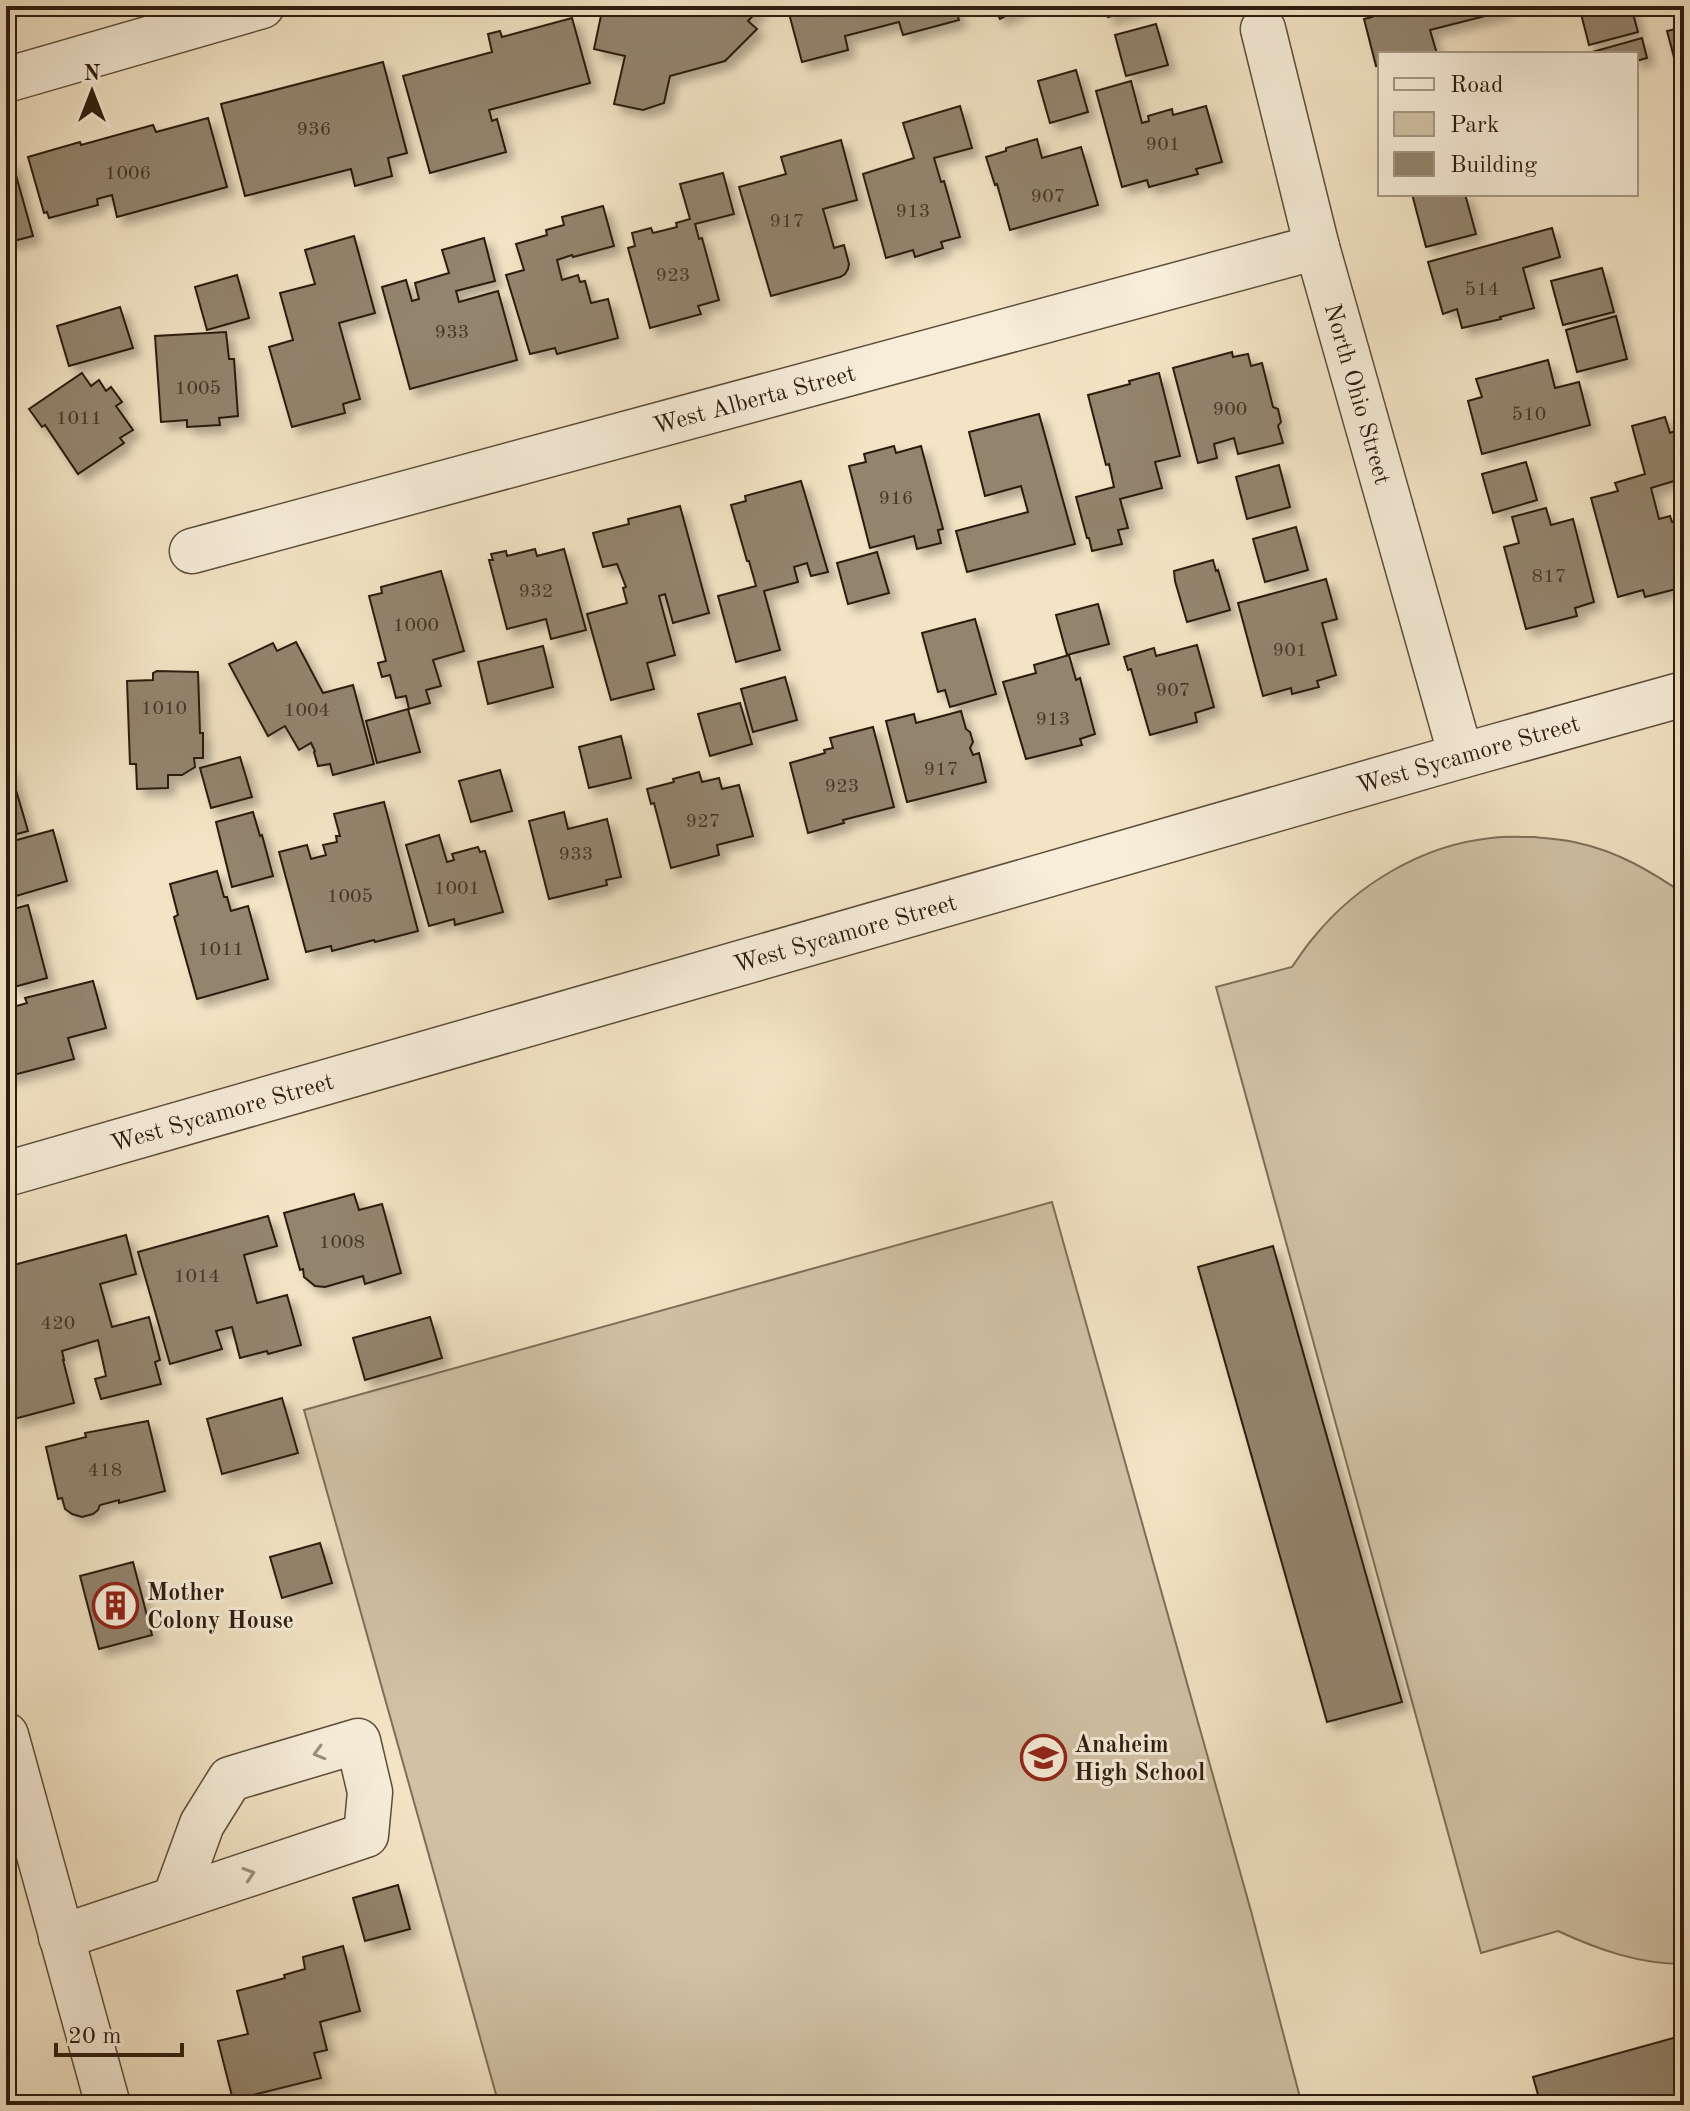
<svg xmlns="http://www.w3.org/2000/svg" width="1690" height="2111" viewBox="0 0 1690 2111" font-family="'Old Standard TT',serif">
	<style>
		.green { fill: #d1c2a6; stroke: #7e6f5a; stroke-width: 2 }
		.building { fill: #93846d; stroke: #2c1c0e; stroke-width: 2; filter: url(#shadow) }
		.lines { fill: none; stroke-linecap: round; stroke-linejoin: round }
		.minor-casing { stroke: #5e4e3c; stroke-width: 47 }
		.minor { stroke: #f7edd9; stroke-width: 44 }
		.oneway { stroke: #9c8f7e }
		.labels { text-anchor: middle; stroke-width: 6; stroke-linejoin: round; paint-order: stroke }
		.number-label { font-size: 20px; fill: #463626 }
		.street-label { font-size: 24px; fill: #2c1c0e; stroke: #f7edd9 }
		.poi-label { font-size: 24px; font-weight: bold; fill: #2c1c0e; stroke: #f7edd9; text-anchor: start }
	</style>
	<defs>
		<filter id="shadow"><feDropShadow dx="7" dy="7" stdDeviation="4" flood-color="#0004"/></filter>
	</defs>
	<rect width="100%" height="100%" fill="#f3e4c5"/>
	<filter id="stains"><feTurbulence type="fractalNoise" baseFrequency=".0025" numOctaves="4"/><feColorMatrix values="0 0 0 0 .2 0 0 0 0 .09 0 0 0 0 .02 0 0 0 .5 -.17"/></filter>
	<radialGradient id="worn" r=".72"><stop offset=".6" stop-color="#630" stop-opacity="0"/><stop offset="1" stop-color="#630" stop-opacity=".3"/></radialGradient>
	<!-- green -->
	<g class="green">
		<path d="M1534,837C1549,839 1564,839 1578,843C1617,851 1652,872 1684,894V1964C1639,1964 1599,1950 1558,1931L1481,1953L1216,987L1292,967C1299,957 1306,946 1314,937C1357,884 1423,845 1491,838C1505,836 1520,837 1534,837Z"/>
		<path d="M1052,1202L1251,1911L1302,2105H526V2103L522,2105H499L304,1410Z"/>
	</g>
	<!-- building -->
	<g class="building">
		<path d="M603,6L657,7L762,6L748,21L757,29L725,61L670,76L664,103L643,110L614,104L625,56L594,49Z"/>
		<path d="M787,6H955L959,20L903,35L899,22L845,36L848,50L802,62Z"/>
		<path d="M993,6H1025L1000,19Z"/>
		<path d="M1105,6H1149L1108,17Z"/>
		<path d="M1369,6H1504L1505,11L1430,30L1437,54H1380V65L1376,66L1364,19L1372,17Z"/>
		<path d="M1579,6H1631L1638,32L1589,45Z"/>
		<path d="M572,18L590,83L489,110L492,121L497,119L506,152L430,173L403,76L492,52L488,34L500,31L502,37Z"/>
		<path d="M1156,24L1168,65L1126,76L1115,35Z"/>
		<path d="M1684,27V95L1667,31Z"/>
		<path d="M1642,38L1647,58L1636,61V54H1585Z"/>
		<path d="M383,62L407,153L388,158L392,176L355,186L351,169L245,196L221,104Z"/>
		<path d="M1076,70L1088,112L1050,123L1038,81Z"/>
		<path d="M1131,81L1142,123L1149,121L1148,116L1172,109L1173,115L1206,106L1222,162L1196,169L1198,174L1149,187L1147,180L1122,187L1096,91Z"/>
		<path d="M960,106L972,148L934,158L941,182L944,181L960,237L941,242L943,248L915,257L913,250L886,258L863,174L914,158L903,123Z"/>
		<path d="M208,118L227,187L117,217L112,195L97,199L98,205L49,218L47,212L44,213L28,157L80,142L81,145L153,125L156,132Z"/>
		<path d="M1037,139L1042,158L1081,147L1098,205L1010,230L997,184L995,185L986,157L1006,151V148Z"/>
		<path d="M841,140L857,200L823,209L834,248L844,245L849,264L848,269L845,274L840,277L771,296L739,187L786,174L781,157Z"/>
		<path d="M12,161L33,236L6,243V163Z"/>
		<path d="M723,173L734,214L695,224L699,239L702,238L719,300L698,306L701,314L650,328L628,248L635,246L632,233L651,228L653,233L677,227L676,223L690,219L680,184Z"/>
		<path d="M1684,187V226L1674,190Z"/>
		<path d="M1412,194H1465L1476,234L1426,247Z"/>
		<path d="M603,206L614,246L573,257L572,255L557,260L562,280L578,275L580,282L585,281L591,303L608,299L618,338L557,354L555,348L530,354L506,275L524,270L516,244L547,235L546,230L564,225L562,217Z"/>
		<path d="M1552,228L1560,257L1523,268L1534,308L1500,317L1501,319L1462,328L1457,309L1443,314L1428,262Z"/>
		<path d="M354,236L375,313L339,323L360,399L343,404L345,413L292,427L269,347L293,340L280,293L315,284L305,250Z"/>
		<path d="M484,238L495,281L456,291L459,302L498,291L517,360L410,389L382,287L406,280L412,301L419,299L415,283L449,273L442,250Z"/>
		<path d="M1684,248V269L1678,249Z"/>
		<path d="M1602,268L1614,312L1563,325L1551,281Z"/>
		<path d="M237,275L249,318L207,330L195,287Z"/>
		<path d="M120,307L133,348L69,366L57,326Z"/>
		<path d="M1616,316L1627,359L1577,372L1566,330Z"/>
		<path d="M226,332L229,359H234L238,416L219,418L220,425L187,427V420L161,422L155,336Z"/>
		<path d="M1232,352L1233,357L1248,354L1251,366L1262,363L1273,407L1278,409L1281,422L1278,426L1283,443L1238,454L1234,438L1214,444L1217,458L1198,463L1173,368Z"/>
		<path d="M1548,360L1555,388L1579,382L1590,425L1482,454L1468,401L1482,397L1476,379Z"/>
		<path d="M82,373L91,386L99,380L106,391L111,387L122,402L116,406L133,430L120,438L124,443L78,474L45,425L42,427L29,409Z"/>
		<path d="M1159,373L1180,456L1155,462L1162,488L1120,499L1128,528L1118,530L1122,544L1092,551L1089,538H1087L1076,497L1114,487L1109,464L1106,465L1088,395L1130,384L1129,381Z"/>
		<path d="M1039,414L1075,544L967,572L956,531L1028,512L1021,486L985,496L969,432Z"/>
		<path d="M1665,417L1670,433L1675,431L1684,464V478L1651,488L1659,519L1670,516L1672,522L1676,521L1684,549V579L1674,582L1676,589L1645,597L1643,590L1618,597L1591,498L1618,491L1615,483L1645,474L1632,426Z"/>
		<path d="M894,446L896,453L921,446L943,529L938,530L941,543L917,549L914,536L870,548L849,466L866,462L864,454Z"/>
		<path d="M1526,462L1537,500L1493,513L1482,474Z"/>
		<path d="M1279,465L1290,507L1247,519L1236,477Z"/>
		<path d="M801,481L828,572L811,576L807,563L794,567L798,582L764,591L780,650L736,662L718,596L756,586L749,561H747L731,505L746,501L745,496Z"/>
		<path d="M680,506L709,613L673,623L665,594L659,596L675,655L647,663L654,689L611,700L587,614L627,603L623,588L626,587L617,564L603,567L593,533L629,524L628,519Z"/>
		<path d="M1546,508L1551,525L1573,519L1594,602L1575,608L1577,616L1526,629L1504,547L1519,543L1512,517Z"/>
		<path d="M1296,527L1308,570L1265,582L1253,539Z"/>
		<path d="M535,549L537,556L564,549L586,630L551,639L546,619L507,629L489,560H493L491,554L506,551L507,556Z"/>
		<path d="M877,552L889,593L848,604L837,563Z"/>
		<path d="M1213,560L1216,571L1218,570L1230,610L1187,622L1175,581L1174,571Z"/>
		<path d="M441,571L464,651L433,660L441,686L426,690L430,703L409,709L406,696L396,698L390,675L382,677L378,663L386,661L369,596L382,593L381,587Z"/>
		<path d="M1326,579L1337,619L1322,623L1336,675L1317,681L1319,687L1292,694L1291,688L1263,696L1238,603Z"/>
		<path d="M1098,604L1109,644L1067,655L1056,615Z"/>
		<path d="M975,619L996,694L950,707L945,690L938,692L922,633Z"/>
		<path d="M296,642L323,693L353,685L374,764L333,775L330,764L318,766L314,752L315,751L311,743L299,750L285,726L268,736L229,664L273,643L277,651Z"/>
		<path d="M1197,645L1214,707L1195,713L1197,722L1150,735L1131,669L1128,670L1124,657L1154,648L1156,656Z"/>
		<path d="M543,646L553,687L488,704L478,662Z"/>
		<path d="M1069,655L1076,680L1080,678L1095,734L1080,739L1082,745L1026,759L1003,682L1036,673L1034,665Z"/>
		<path d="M157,671L198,672L200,733H203V758H194L195,767L182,775H168V788L137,789L136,764H130L127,681L153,680V673Z"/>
		<path d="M785,677L797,720L753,732L741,689Z"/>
		<path d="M740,703L752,744L710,756L698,714Z"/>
		<path d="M408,709L420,752L377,763L366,721Z"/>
		<path d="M961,711L966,729L970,732L973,742L970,748L973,755L979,753L986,782L907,802L886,721L914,714L916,723Z"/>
		<path d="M873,727L894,807L843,820L844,823L808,833L790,763L825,753L824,750L833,748L830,738Z"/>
		<path d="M621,736L631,778L589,788L579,747Z"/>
		<path d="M240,757L252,797L211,808L200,768Z"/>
		<path d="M9,766L28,831L6,837V767Z"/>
		<path d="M500,770L512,811L471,822L459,781Z"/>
		<path d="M699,772L702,782L719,778L722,789L739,785L753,836L717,845L719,855L671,868L654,803L651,804L647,789L674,782L673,779Z"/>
		<path d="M384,802L418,931L375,942L374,940L332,951L331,946L306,952L279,852L307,845L311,859L326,855L323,845L337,842L336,836H340L334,814Z"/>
		<path d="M253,812L260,836L262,835L273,876L232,887L216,822Z"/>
		<path d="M564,812L568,829L607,819L621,877L606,880L607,885L549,899L529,821Z"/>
		<path d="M53,830L67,881L6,899V843Z"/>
		<path d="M439,835L447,862L454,860L452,854L478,847L480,852L485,851L503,912L455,925L454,919L429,926L406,845Z"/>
		<path d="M217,871L224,897H227L231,911L248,906L268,979L197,999L174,917L178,915L170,884Z"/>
		<path d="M28,905L47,978L14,987L6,958V911Z"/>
		<path d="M93,981L106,1028L68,1038L74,1059L6,1077V1009L27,1003L25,998Z"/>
		<path d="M354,1194L359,1210L382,1204L401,1273L365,1284L363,1276L325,1287L315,1286L304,1277L303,1269L300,1270L284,1213Z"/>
		<path d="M268,1216L277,1246L244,1255L257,1303L287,1295L301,1345L268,1354L267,1351L240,1358L232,1327L216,1331L222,1349L170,1364L138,1252Z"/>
		<path d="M126,1235L136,1274L100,1284L112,1327L149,1317L160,1360L155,1362L161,1384L101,1399L95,1379L106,1376L98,1340L62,1351L64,1360H63L74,1403L14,1419L6,1389V1289H8L6,1267Z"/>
		<path d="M1273,1246L1402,1702L1327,1722L1198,1267Z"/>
		<path d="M430,1317L442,1358L365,1380L353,1338Z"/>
		<path d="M282,1398L298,1453L222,1474L207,1419Z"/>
		<path d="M148,1421L165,1491L119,1503V1500L100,1505L98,1510L93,1514L82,1517L72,1514L65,1509L62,1498L58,1499L46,1447L86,1437L85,1433Z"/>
		<path d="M320,1543L332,1583L282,1598L270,1557Z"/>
		<path d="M133,1562L152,1635L99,1649L80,1576Z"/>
		<path d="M398,1885L410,1929L365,1941L353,1898Z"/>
		<path d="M343,1946L360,2011L320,2022L327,2050L314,2053L321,2078L233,2100L218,2041L248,2034L237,1991L285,1978L284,1975L305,1969L303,1957Z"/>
		<path d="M1684,2035V2105H1541L1533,2077Z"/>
	</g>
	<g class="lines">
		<defs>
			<g id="minor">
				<path d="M1263,29L1317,247L1461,756"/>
				<path d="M6,80L262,6"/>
				<path d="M192,551L1317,247"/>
				<path d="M6,1174L1461,756L1684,694"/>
				<path d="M6,1735L108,2105"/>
				<path d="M61,1937L366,1835L370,1792L358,1741L230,1779L202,1824L175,1898"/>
			</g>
		</defs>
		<!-- minor casing -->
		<use href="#minor" class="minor-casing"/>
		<!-- minor -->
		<use href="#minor" class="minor"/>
	</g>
	<!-- one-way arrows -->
	<defs><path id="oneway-chevron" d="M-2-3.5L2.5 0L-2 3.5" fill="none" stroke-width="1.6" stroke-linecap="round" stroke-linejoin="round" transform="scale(2)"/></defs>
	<g class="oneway">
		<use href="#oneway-chevron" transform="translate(319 1753) rotate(164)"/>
		<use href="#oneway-chevron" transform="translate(249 1874) rotate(-18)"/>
	</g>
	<!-- icons -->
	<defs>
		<symbol id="building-ring" viewBox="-11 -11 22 22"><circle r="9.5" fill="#f7edd9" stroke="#8f2418" stroke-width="1.5"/><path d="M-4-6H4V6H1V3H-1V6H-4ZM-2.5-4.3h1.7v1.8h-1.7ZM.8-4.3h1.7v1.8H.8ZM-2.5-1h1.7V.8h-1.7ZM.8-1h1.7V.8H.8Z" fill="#8f2418"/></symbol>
		<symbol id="school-ring" viewBox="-11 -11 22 22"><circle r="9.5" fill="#f7edd9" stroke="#8f2418" stroke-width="1.5"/><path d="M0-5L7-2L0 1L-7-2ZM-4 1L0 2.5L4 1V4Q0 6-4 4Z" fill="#8f2418"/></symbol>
	</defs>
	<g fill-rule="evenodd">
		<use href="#building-ring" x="90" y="1580" width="51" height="51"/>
		<use href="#school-ring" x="1018" y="1732" width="51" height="51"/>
	</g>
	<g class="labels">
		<!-- number labels -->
		<g class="number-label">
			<text x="314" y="135">936</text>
			<text x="1163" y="150">901</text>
			<text x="128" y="179">1006</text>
			<text x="1048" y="202">907</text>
			<text x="913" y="217">913</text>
			<text x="787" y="227">917</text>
			<text x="673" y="281">923</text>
			<text x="1482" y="295">514</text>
			<text x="452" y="338">933</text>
			<text x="198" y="394">1005</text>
			<text x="1230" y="415">900</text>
			<text x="1529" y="420">510</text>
			<text x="79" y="424">1011</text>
			<text x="896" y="504">916</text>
			<text x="1549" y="582">817</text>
			<text x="536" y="597">932</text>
			<text x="416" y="631">1000</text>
			<text x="1290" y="656">901</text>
			<text x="1173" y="696">907</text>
			<text x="164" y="714">1010</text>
			<text x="307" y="716">1004</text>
			<text x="1053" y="725">913</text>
			<text x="941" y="775">917</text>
			<text x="842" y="792">923</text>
			<text x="703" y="827">927</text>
			<text x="576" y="860">933</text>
			<text x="457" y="894">1001</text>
			<text x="350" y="902">1005</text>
			<text x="221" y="955">1011</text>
			<text x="342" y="1248">1008</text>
			<text x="197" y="1282">1014</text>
			<text x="58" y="1329">420</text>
			<text x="105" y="1476">418</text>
		</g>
		<!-- street labels -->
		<g class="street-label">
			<text transform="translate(1358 394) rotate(74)" y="8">North Ohio Street</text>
			<text transform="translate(754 399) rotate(-15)" y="8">West Alberta Street</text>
			<text transform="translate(1468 754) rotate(-16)" y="8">West Sycamore Street</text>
			<text transform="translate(845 933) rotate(-16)" y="8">West Sycamore Street</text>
			<text transform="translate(222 1112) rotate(-16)" y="8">West Sycamore Street</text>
		</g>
		<!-- poi labels -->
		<g class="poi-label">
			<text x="147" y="1600">Mother<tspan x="147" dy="28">Colony House</tspan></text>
			<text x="1074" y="1752">Anaheim<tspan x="1074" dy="28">High School</tspan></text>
		</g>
	</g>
	<!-- margin -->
	<rect width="1690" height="2111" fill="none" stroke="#f3e4c5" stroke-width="32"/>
	<rect x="8" y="8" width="1674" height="2095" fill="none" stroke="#2c1c0e" stroke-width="4"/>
	<rect x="16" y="16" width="1658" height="2079" fill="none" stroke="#2c1c0e" stroke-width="2"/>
	<!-- legend -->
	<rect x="1378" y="52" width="260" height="144" fill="#f7edd9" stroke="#a69988" stroke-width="2"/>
	<rect x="1394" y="78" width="40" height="12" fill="#f7edd9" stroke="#a69988" stroke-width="2"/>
	<text x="1450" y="92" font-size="24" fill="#2c1c0e">Road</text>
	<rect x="1394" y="112" width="40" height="24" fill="#d1c2a6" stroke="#a69988" stroke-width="2"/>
	<text x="1450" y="132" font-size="24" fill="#2c1c0e">Park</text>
	<rect x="1394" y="152" width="40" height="24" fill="#93846d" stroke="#a69988" stroke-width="2"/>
	<text x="1450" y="172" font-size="24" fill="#2c1c0e">Building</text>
	<!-- north arrow -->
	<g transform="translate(92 92)" stroke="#f7edd9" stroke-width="6" paint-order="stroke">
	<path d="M0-6L14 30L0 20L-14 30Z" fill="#2c1c0e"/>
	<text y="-12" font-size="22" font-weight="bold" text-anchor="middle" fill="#2c1c0e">N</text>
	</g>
	<!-- scale -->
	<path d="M56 2043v12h126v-12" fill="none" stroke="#2c1c0e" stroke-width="4"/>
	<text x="68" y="2043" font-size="24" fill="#2c1c0e" stroke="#f7edd9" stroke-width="6" paint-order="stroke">20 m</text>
	<rect width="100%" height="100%" filter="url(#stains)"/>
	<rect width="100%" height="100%" fill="url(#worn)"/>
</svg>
